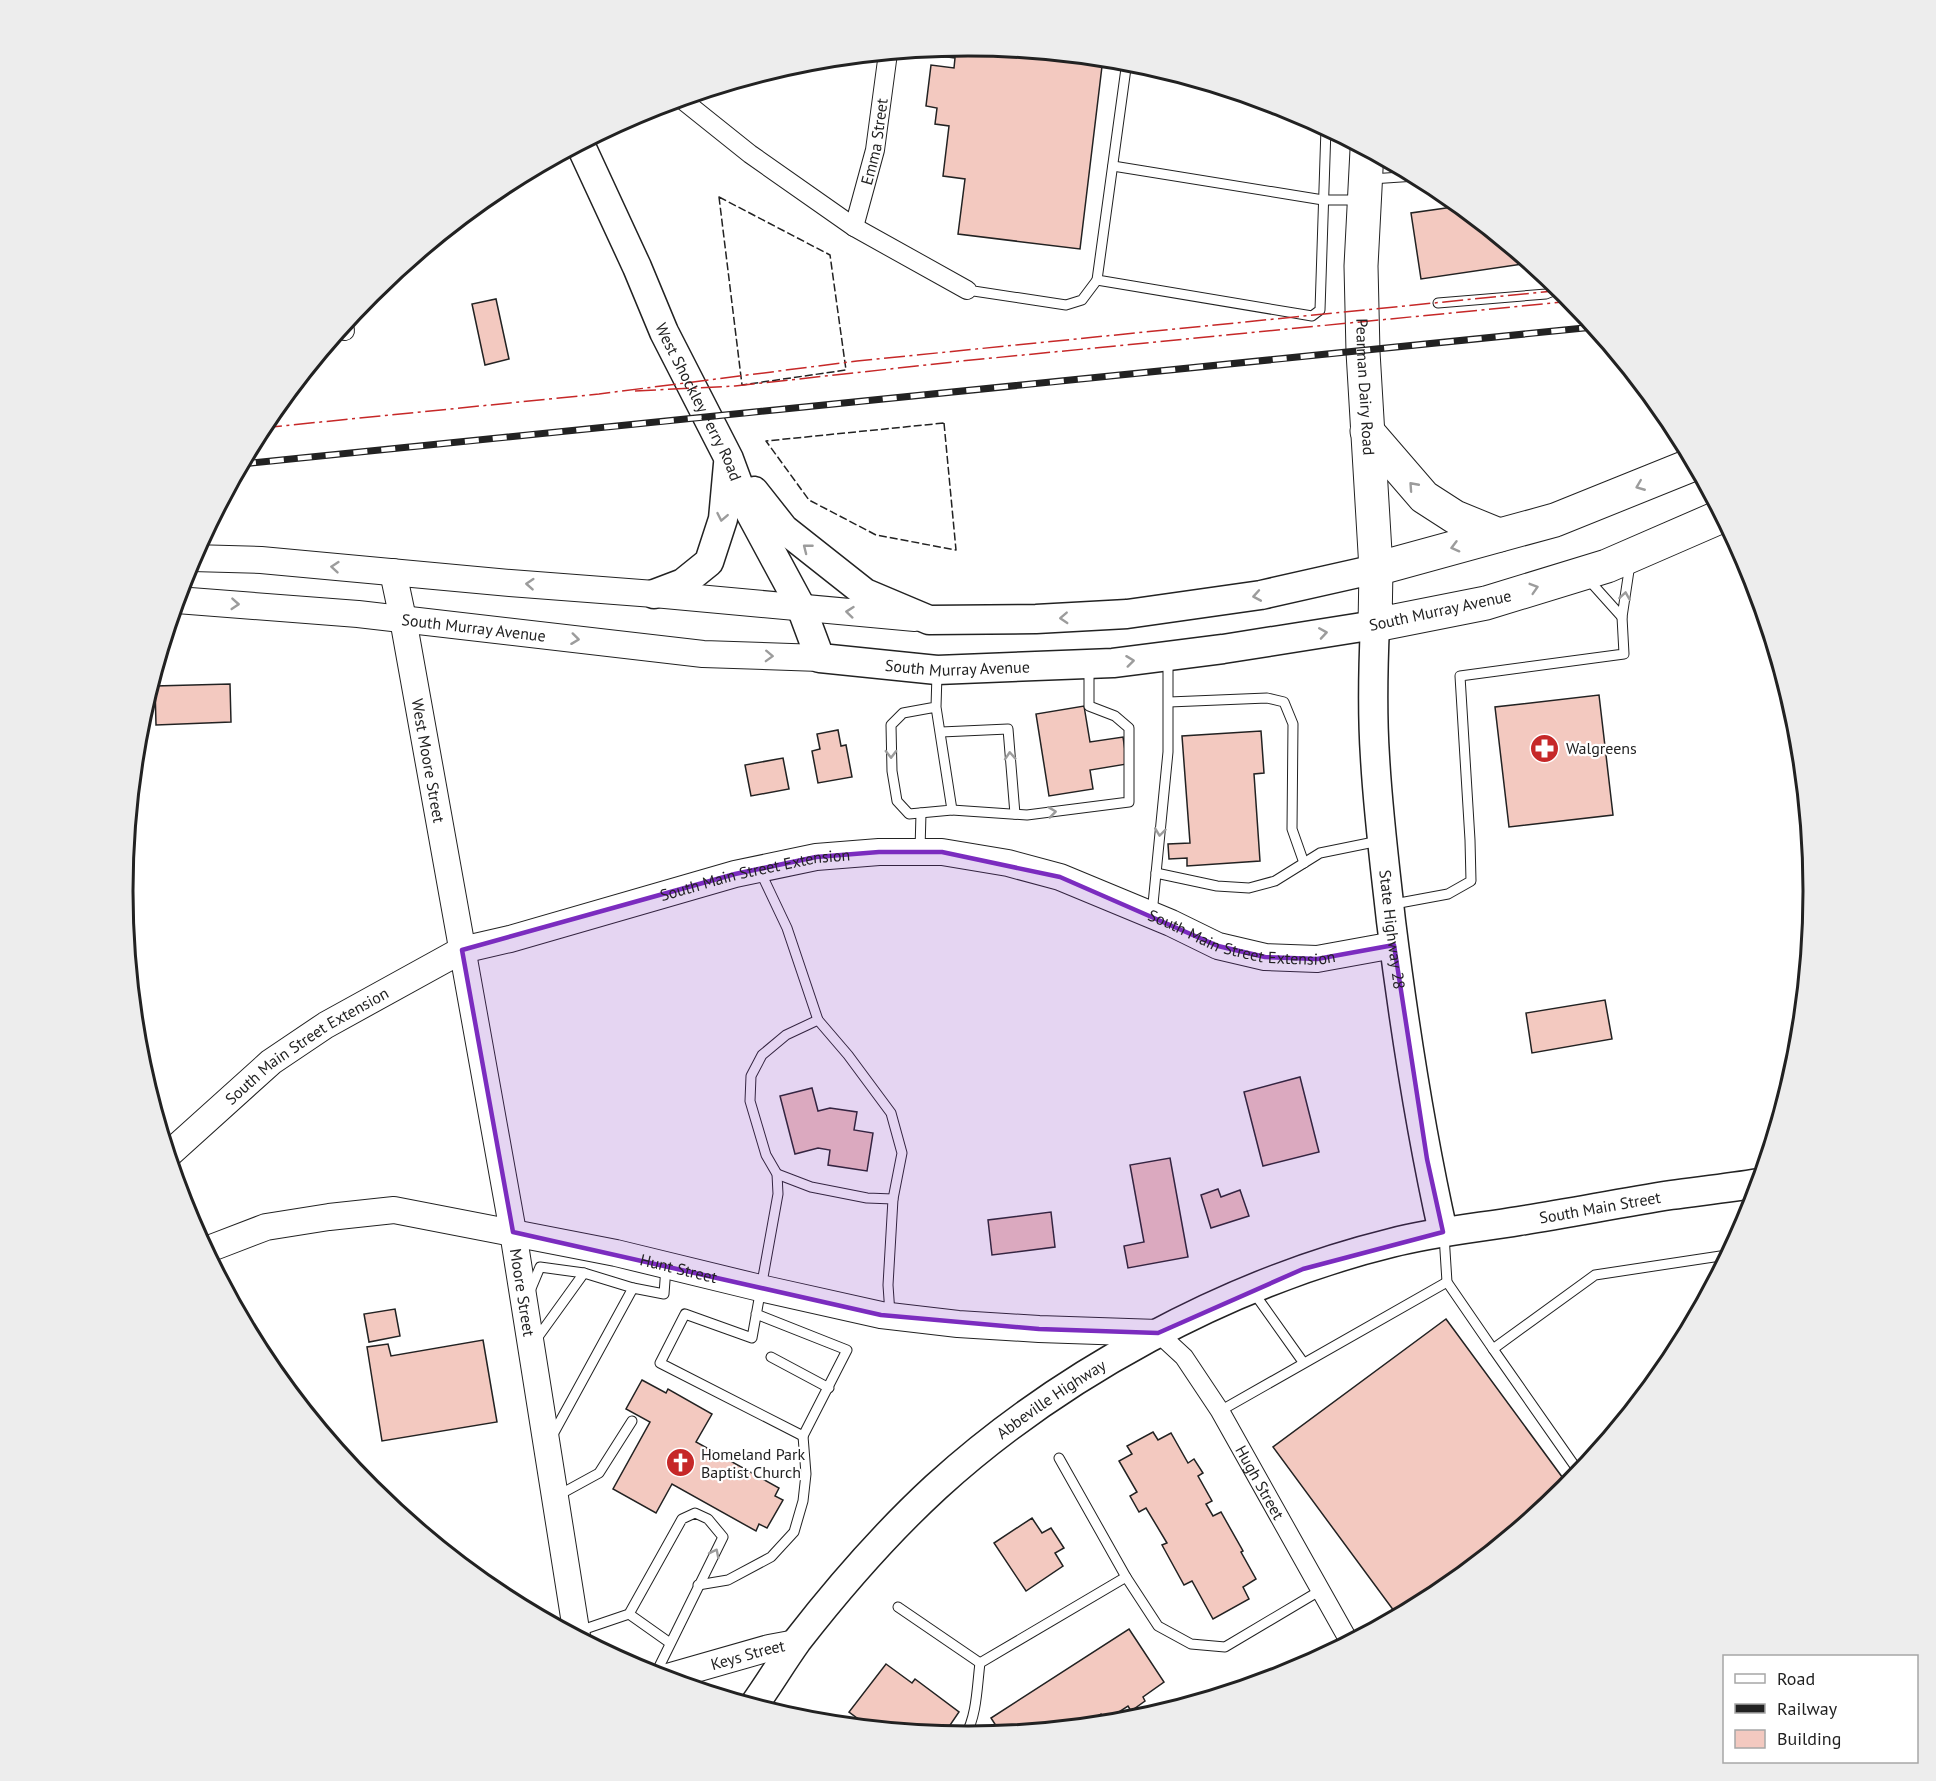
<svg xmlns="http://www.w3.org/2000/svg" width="1936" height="1781" viewBox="0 0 1936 1781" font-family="'PT Sans',sans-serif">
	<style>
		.building { fill: #f3c9c0; stroke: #222; stroke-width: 1.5 }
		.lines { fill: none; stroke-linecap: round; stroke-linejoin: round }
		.lane-casing { stroke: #222; stroke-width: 11 }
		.street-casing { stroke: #222; stroke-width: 20 }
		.secondary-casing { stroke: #222; stroke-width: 28 }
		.primary-casing { stroke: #222; stroke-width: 31 }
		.highway-casing { stroke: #222; stroke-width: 35 }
		.lane { stroke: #fff; stroke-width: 9 }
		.street { stroke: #fff; stroke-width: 18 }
		.secondary { stroke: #fff; stroke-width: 26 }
		.primary { stroke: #fff; stroke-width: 28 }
		.highway { stroke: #fff; stroke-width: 33 }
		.rail-casing { stroke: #222; stroke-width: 7 }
		.rail { stroke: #fff; stroke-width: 4.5; stroke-dasharray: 14; stroke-linecap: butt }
		.fence { stroke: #222; stroke-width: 1.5; stroke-dasharray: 8 3; stroke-linecap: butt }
		.power { stroke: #c62828; stroke-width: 1.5; stroke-dasharray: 21 4.5 3 4.5; stroke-linecap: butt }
		.oneway { stroke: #9c9c9c }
		.marked { fill: #7b2cbf; fill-opacity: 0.2; stroke: #7b2cbf; stroke-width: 4.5; stroke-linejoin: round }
		.labels { text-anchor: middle; stroke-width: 4.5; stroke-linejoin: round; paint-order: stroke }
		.street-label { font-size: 16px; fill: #222; stroke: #fff }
		.poi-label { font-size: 16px; fill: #222; stroke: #fff; text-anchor: start }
		.rim { fill: none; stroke: #222; stroke-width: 3 }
	</style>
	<rect width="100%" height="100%" fill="#fff"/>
	<!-- building -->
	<g class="building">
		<path d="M968,45L1103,58L1080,249L958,234L965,179L943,176L949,126L935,124L937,108L926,106L931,65L954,68L955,58L933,55L934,48Z"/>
		<path d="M1460,206L1529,263L1421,279L1411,213Z"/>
		<path d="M496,299L509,359L485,365L472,304Z"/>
		<path d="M230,684L231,722L156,725L155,686Z"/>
		<path d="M1599,695L1613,815L1509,827L1495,707Z"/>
		<path d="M1084,706L1090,742L1123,737L1127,764L1090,770L1093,789L1049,796L1036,714Z"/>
		<path d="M838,730L841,746L846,745L852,777L818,783L812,751L820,749L817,734Z"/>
		<path d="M1261,731L1264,773L1254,774L1260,861L1187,866V858L1169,859L1168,844L1190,843L1182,736Z"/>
		<path d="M783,758L789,789L751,796L745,765Z"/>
		<path d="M1605,1000L1612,1039L1532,1053L1526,1013Z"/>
		<path d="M1300,1077L1319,1152L1263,1166L1244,1092Z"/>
		<path d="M812,1088L818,1111L830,1108L857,1112L854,1130L873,1133L867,1171L828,1165L830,1150L818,1148L795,1154L780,1096Z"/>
		<path d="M1170,1158L1188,1257L1128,1268L1124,1246L1144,1242L1130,1165Z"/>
		<path d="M1218,1189L1221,1197L1240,1190L1249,1216L1211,1228L1201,1195Z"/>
		<path d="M1051,1212L1055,1247L992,1255L988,1220Z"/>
		<path d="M395,1309L400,1336L369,1342L364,1314Z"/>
		<path d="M1446,1319L1568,1485L1437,1594L1397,1615L1273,1447Z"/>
		<path d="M483,1340L497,1422L382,1441L367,1347L388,1344L391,1356Z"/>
		<path d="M642,1380L666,1393L668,1389L712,1414L696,1442L779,1488L775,1496L783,1500L767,1528L759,1524L756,1531L672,1484L656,1513L613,1489L650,1422L626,1409Z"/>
		<path d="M1153,1432L1158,1440L1171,1433L1188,1463L1194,1459L1203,1473L1198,1476L1212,1501L1206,1504L1213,1516L1221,1512L1243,1551L1241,1552L1256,1579L1243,1587L1249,1599L1213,1619L1192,1581L1184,1585L1162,1545L1167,1543L1146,1508L1139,1512L1130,1496L1137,1492L1119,1461L1132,1454L1127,1446Z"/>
		<path d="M1032,1518L1042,1533L1051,1528L1064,1548L1055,1553L1063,1566L1026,1591L994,1543Z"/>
		<path d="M1129,1629L1164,1682L1143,1697L1145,1701L1131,1711L1128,1706L1105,1721L1101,1714L1089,1722L1091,1724L999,1733L1000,1732L991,1718Z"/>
		<path d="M886,1664L912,1683L915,1679L959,1712L944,1734L868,1726L849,1712Z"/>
	</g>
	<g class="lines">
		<defs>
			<g id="lane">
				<path d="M1127,61L1097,280L1312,316L1320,310L1326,128"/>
				<path d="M1113,166L1323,200H1359"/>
				<path d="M1371,179L1416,176"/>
				<path d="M967,290L1066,305L1082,300L1097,280"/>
				<path d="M1438,303L1546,294L1561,288"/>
				<path d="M1587,578L1622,617L1630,564"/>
				<path d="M1169,702L1267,698L1284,702L1293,724L1292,829L1304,863"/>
				<path d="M936,707L903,713L891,725L892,771L897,801L909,814L952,810L936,707L937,674"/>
				<path d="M941,732L1008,729L1015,814"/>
				<path d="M952,810L1027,815L1129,802V728L1115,716L1089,706V668"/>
				<path d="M920,850L921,813"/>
				<path d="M760,871L787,928L818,1020L848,1055L891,1113L902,1153L893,1199L888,1285L890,1314"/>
				<path d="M1156,873L1217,886L1249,888L1275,881L1320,853L1379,841"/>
				<path d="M1394,904L1448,894L1471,881L1470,840L1460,676L1624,654L1622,617"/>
				<path d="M1152,914L1168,752V659"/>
				<path d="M777,1174L811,1187L867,1198L893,1199"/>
				<path d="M1444,1235L1447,1282L1493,1349L1595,1275L1727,1255"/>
				<path d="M530,1291L540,1267L584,1273"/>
				<path d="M1254,1293L1303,1362"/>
				<path d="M756,1314L847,1350L803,1436L660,1363L685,1314L752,1338L778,1194L777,1174L766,1155L750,1101L751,1076L762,1055L786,1035L818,1020"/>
				<path d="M535,1341L584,1273L633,1288"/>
				<path d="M1493,1349L1579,1472"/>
				<path d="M771,1357L829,1388"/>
				<path d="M1220,1411L1447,1282"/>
				<path d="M551,1438L633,1288L664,1294L666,1267"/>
				<path d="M1059,1458L1126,1577"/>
				<path d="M557,1496L599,1473L632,1421"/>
				<path d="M698,1585L728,1580L771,1557L794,1532L803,1501L806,1474L803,1436"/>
				<path d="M898,1607L980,1663"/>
				<path d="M629,1614L670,1643"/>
				<path d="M579,1631L629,1614L682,1519L695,1513L708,1519L723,1537L655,1675"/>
				<path d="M965,1736C977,1716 977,1686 980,1663L1126,1577L1158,1626L1191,1644L1225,1647L1321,1590"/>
			</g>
			<g id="street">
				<path d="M680,98L750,154L854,227L967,290"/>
				<path id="s1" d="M854,227L875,150L888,53"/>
				<path d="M344,325L345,331"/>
				<path id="s2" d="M1158,1333L1184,1357L1220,1411L1349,1641"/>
			</g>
			<g id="secondary">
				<path d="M192,558L261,560L510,583L654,594L915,618"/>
				<path id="s3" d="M393,572L403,619L513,1232L577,1636"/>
				<path id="s4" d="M177,600L358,614L703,654L820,658"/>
				<path id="s5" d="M169,1154L271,1062L326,1025L462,950L510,939L735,874L816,857L879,852H942L1008,863L1060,877L1171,923L1218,946L1265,957L1317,959L1394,945"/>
				<path id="s6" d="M206,1250L266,1227L329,1217L394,1210L616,1253L760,1288L881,1315L958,1324L1039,1329L1158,1333"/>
				<path id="s7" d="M664,1678L769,1648L796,1643"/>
			</g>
			<g id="primary">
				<path id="s8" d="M580,144L637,267L664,332L729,459L746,505L801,607L820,658L937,670L1113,663L1223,649L1375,625C1373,669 1372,713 1375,757C1378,812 1385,867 1391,921C1404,1025 1420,1129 1443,1232"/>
				<path d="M754,491L784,529L865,593L929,620L1036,619L1127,614L1261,595L1376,569"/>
				<path d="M654,594L683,583L709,562L723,519L728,464"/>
				<path id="s9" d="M754,1705C769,1684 782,1662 797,1641C839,1587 885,1534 936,1487C1059,1375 1228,1283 1391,1243C1433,1232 1476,1228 1519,1221C1570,1213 1620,1203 1671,1195C1700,1191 1729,1188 1759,1183"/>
			</g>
			<g id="highway">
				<path id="s10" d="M1367,150L1361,266L1363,352L1376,569L1375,625L1486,603L1607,566L1722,516"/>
				<path d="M1367,431L1424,497L1455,517L1499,535"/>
				<path d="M1376,569L1555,520L1694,464"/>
			</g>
		</defs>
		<!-- lane casing -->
		<use href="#lane" class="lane-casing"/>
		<!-- street casing -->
		<use href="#street" class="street-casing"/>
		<!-- secondary casing -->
		<use href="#secondary" class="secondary-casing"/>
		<!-- primary casing -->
		<use href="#primary" class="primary-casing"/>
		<!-- highway casing -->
		<use href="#highway" class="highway-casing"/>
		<!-- lane -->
		<use href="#lane" class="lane"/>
		<!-- street -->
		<use href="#street" class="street"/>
		<!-- secondary -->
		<use href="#secondary" class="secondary"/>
		<!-- primary -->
		<use href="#primary" class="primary"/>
		<!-- highway -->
		<use href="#highway" class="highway"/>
		<defs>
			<path id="rail" d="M242,464L1594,327"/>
		</defs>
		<!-- rail casing -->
		<use href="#rail" class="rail-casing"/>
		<!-- rail -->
		<use href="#rail" class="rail"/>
		<!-- fence -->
		<g class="fence">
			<path d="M719,197L830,255L846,370L742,385Z"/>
			<path d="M944,423L956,550L876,535L809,500L766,441Z"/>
		</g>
		<!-- power -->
		<g class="power">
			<path d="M635,391L735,386L962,361L1573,301"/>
			<path d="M261,428L599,394L857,361L1563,290"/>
		</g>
	</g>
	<!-- one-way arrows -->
	<defs><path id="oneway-chevron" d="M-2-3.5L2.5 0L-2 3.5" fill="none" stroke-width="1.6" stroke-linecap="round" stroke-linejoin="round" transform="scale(1.5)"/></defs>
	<g class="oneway">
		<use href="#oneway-chevron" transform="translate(1413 486) rotate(-132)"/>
		<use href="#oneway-chevron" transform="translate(1640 486) rotate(158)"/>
		<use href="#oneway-chevron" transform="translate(722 517) rotate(101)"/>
		<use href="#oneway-chevron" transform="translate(1455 547) rotate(165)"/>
		<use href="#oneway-chevron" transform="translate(807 548) rotate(-142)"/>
		<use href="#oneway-chevron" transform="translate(335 567) rotate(-175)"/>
		<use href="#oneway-chevron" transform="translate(530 584) rotate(-176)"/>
		<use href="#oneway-chevron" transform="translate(1534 588) rotate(-17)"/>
		<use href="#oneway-chevron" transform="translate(1257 596) rotate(170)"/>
		<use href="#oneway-chevron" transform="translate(1625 596) rotate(-81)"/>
		<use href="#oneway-chevron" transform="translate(235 604) rotate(4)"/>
		<use href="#oneway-chevron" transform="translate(850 612) rotate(-174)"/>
		<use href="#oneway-chevron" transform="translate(1064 618) rotate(177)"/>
		<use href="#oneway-chevron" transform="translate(1323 633) rotate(-9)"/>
		<use href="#oneway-chevron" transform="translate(575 639) rotate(7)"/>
		<use href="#oneway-chevron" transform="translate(769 656) rotate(2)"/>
		<use href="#oneway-chevron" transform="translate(1130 661) rotate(-7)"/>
		<use href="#oneway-chevron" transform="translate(891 754) rotate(89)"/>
		<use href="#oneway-chevron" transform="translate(1010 756) rotate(-94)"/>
		<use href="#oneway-chevron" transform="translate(1052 812) rotate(-7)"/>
		<use href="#oneway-chevron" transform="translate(1160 832) rotate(97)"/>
		<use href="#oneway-chevron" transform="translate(715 1553) rotate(-63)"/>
	</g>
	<!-- marked area -->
	<path class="marked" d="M879,852H942L1060,877L1218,946L1265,957L1317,959L1394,945L1427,1159L1443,1232L1303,1269L1158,1333L1039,1329L881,1315L513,1232L462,950L735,874L816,857Z"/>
	<!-- icons -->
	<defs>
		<symbol id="pharmacy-disc" viewBox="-11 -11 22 22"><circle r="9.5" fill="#c62828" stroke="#fff"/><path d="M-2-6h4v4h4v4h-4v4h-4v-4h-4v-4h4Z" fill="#fff"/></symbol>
		<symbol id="church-disc" viewBox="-11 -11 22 22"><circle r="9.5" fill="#c62828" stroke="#fff"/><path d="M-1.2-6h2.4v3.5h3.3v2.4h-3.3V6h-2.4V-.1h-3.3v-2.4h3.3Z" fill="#fff"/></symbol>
	</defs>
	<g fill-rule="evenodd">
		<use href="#pharmacy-disc" x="1528" y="732" width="33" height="33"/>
		<use href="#church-disc" x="664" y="1446" width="33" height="33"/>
	</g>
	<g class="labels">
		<!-- street labels -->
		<g class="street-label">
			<text dy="6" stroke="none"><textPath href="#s1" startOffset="88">Emma Street</textPath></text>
			<text dy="6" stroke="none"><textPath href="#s10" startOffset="237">Pearman Dairy Road</textPath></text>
			<text dy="6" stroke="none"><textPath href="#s8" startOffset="284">West Shockley Ferry Road</textPath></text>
			<text transform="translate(1440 610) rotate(-12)" y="6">South Murray Avenue</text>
			<text dy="6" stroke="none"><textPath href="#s4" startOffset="298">South Murray Avenue</textPath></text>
			<text dy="6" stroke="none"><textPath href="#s8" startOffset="706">South Murray Avenue</textPath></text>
			<text dy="6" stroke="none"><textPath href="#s3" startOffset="192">West Moore Street</textPath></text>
			<text dy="6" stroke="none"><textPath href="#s5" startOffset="662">South Main Street Extension</textPath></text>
			<text dy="6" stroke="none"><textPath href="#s8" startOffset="1432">State Highway 28</textPath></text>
			<text dy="6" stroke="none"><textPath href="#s5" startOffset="1166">South Main Street Extension</textPath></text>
			<text dy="6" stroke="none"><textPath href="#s5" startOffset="176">South Main Street Extension</textPath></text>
			<text dy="6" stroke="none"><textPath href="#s9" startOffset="1018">South Main Street</textPath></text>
			<text dy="6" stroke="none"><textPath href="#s6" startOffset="484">Hunt Street</textPath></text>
			<text dy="6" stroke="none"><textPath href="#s3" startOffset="732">Moore Street</textPath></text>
			<text dy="6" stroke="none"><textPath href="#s9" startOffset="430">Abbeville Highway</textPath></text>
			<text dy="6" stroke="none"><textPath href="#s2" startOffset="182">Hugh Street</textPath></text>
			<text dy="6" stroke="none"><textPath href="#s7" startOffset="87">Keys Street</textPath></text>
		</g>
		<!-- poi labels -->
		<g class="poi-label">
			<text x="1566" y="754">Walgreens</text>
			<text x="701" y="1460">Homeland Park<tspan x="701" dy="18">Baptist Church</tspan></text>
		</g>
	</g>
	<!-- crop -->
	<path d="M0 0H1936V1781H0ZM133 891a835 835 0 1 1 1670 0a835 835 0 1 1-1670 0Z" fill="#ededed" fill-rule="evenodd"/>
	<path class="rim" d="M133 891a835 835 0 1 1 1670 0a835 835 0 1 1-1670 0Z"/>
	<!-- legend -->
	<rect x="1723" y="1655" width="195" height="108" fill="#ffffff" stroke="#a7a7a7" stroke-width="1.5"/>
	<rect x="1735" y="1674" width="30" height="9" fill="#ffffff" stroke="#a7a7a7" stroke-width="1.5"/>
	<text x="1777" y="1685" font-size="18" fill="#222222">Road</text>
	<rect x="1735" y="1704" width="30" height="9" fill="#222222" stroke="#a7a7a7" stroke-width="1.5"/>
	<text x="1777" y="1715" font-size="18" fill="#222222">Railway</text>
	<rect x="1735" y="1730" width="30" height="18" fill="#f3c9c0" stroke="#a7a7a7" stroke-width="1.5"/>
	<text x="1777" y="1745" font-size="18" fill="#222222">Building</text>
</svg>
